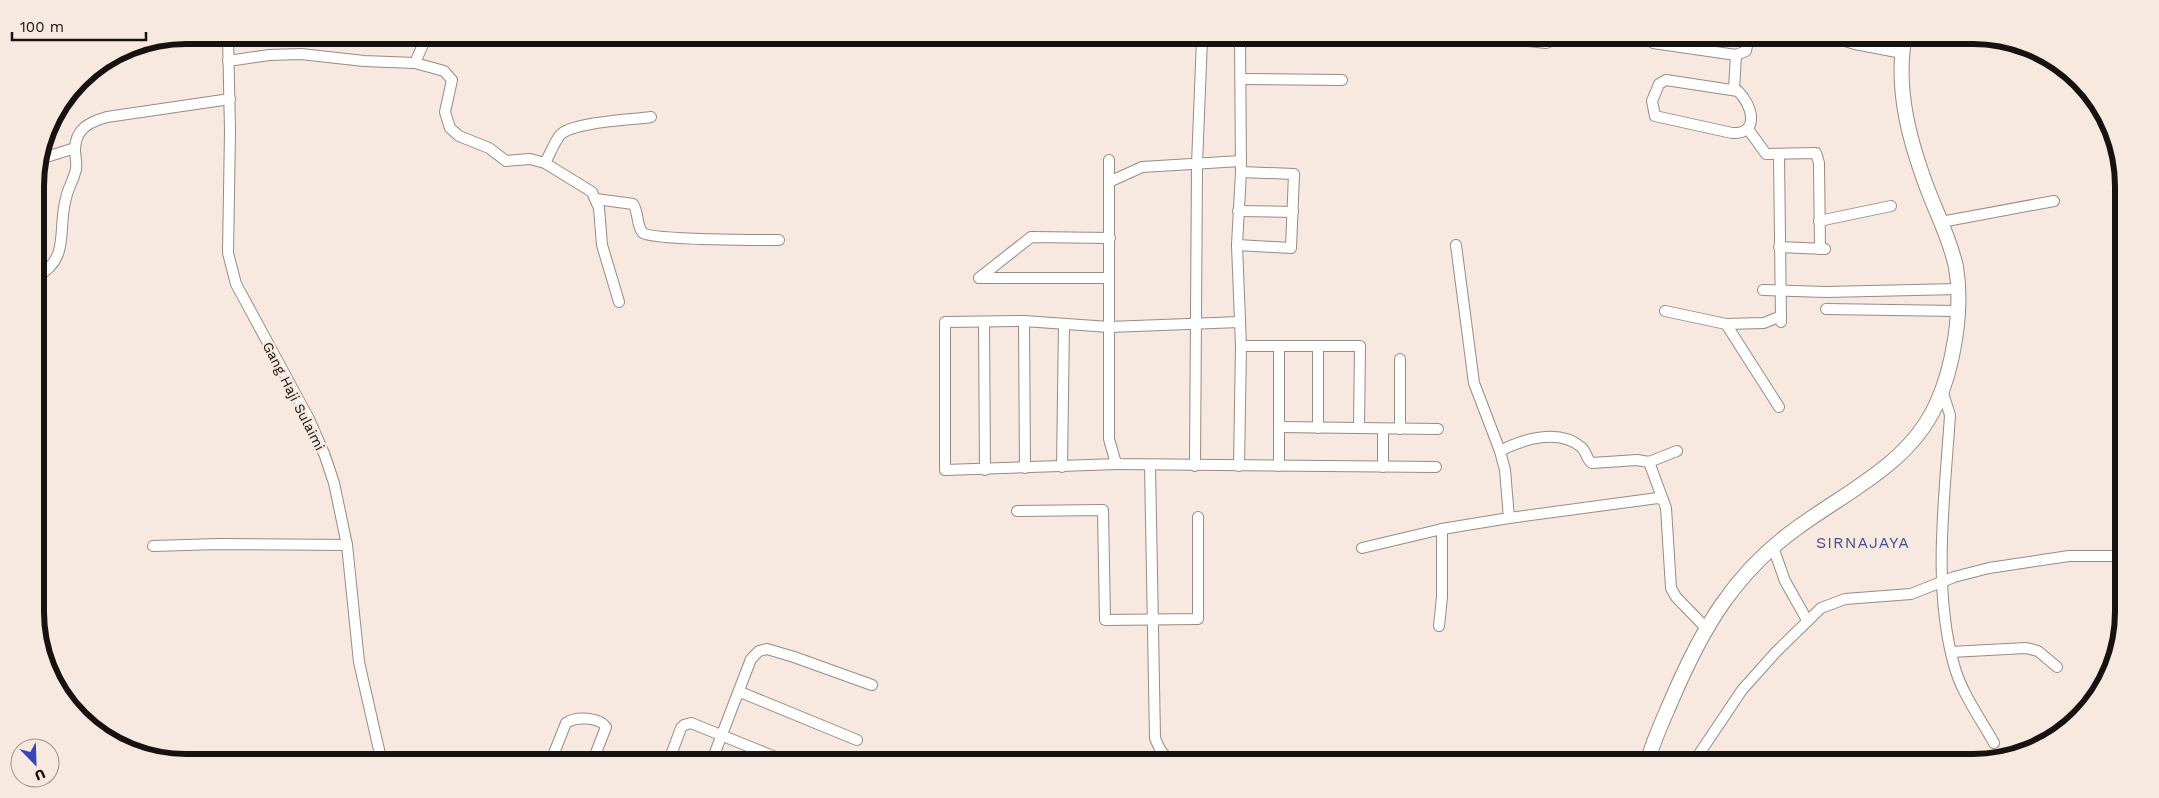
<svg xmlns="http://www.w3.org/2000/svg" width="2159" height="798" viewBox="0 0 2159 798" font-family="'Work Sans',sans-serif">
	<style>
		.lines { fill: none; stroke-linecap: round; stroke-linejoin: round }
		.minor-casing { stroke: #998b84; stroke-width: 12 }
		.tertiary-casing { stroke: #998b84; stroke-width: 16 }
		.minor { stroke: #fff; stroke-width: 10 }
		.tertiary { stroke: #fff; stroke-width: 14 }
		.labels { text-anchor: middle; stroke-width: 5; stroke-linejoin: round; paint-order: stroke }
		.street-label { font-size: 14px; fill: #17120f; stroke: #f7e8e0 }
		.quarter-label { font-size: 16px; letter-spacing: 1px; fill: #42508d; stroke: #f7e8e0 }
		.rim { fill: none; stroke: #17120f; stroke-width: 6 }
	</style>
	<rect width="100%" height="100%" fill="#f7e8e0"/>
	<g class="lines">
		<defs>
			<g id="minor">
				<path d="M228,35L230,131L228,253L236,284L309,419L325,456L334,483L347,545L359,662L382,763"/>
				<path d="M1474,35L1546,43L1559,38H1579"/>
				<path d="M1825,35L1855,44L1902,53"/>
				<path d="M1653,43L1736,55L1746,51L1749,35"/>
				<path d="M228,61L269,55L301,54L364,61L415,63L444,71L452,80L445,112L450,128L459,136L489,148L506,161L530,159L545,163L592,192L599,208L602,245L619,302"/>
				<path d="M415,63L427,35"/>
				<path d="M1241,79L1342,80"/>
				<path d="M1666,80L1738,91C1752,105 1761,134 1732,133L1655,116L1652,101L1659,84Z"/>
				<path d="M1734,89L1736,55"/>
				<path d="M1748,129L1766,154L1816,153L1819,163L1820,249"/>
				<path d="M1779,154L1781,322"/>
				<path d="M40,159L75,148"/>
				<path d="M1109,160V439L1115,460L1118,464L1436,467"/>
				<path d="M545,163C550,154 554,143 560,135C572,122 631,120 651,117"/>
				<path d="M1109,182L1142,167L1241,161"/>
				<path d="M596,199L633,204C639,212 636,226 643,233C652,240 761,240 779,240"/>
				<path d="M1238,211L1293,212"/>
				<path d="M1819,221L1891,206"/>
				<path d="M1941,222L2054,201"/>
				<path d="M1237,245L1291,248L1294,174L1241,172"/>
				<path d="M1456,245L1474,383L1500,451L1505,470L1509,518"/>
				<path d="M1779,247L1825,249"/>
				<path d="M36,277C71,259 57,230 66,198C68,188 74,179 76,169C77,162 75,156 75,150C75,129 89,122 107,117L230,99"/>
				<path d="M979,278L1031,237L1110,238"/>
				<path d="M979,278H1109"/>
				<path d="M1763,290L1826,292L1958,289"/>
				<path d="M1826,309L1957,311"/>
				<path d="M1665,311L1726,324L1779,407"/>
				<path d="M1024,321L1025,468"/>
				<path d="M984,322L985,470"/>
				<path d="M1726,324L1764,323L1781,316"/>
				<path d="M1241,346H1360L1359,428"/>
				<path d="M1318,347V428"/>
				<path d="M1279,348V466"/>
				<path d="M1400,359V429"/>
				<path d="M1942,390L1950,415C1945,495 1932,587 1954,665C1961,692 1980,718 1994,743"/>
				<path d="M1279,427L1438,429"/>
				<path d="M1383,429V467"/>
				<path d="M1500,451C1523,439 1559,428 1581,447C1587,452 1586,459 1592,463L1637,460L1649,462L1677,451"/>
				<path d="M1649,462L1663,500"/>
				<path d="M1118,464L945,470V322L1024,321L1109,327L1240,322"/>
				<path d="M1150,465L1155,738C1160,751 1164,759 1179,762L1338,760L1412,763"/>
				<path d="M1195,466L1197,164L1202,39"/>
				<path d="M1239,466L1241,346L1237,245L1241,172L1240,35"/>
				<path d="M1062,467L1064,324"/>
				<path d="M1017,511L1103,510L1105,620L1198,619V517"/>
				<path d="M153,546L218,544L347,545"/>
				<path d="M1773,547L1785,581L1807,620"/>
				<path d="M1362,548L1442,529L1509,518L1658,498L1663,500L1666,508L1671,588L1676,597L1706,628"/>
				<path d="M1439,626L1442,597V529"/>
				<path d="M1951,652L2026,648L2038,651L2057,667"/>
				<path d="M740,692L857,740"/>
				<path d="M550,763L566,723C576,716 599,717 606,727L592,763"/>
				<path d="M668,763L681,728L684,725L691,723L790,763"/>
				<path d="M711,763L751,659L759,651L767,649L794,657L872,685"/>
				<path d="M756,763L761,751"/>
				<path d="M1693,763L1742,690L1776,652L1821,608L1845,599L1911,594L1954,577L1989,568L2069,556H2124"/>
			</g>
			<path id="tertiary" d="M1647,763C1653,741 1663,720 1672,699C1702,629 1734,573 1797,528C1846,492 1909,464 1936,405C1954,367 1963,308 1956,267C1951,243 1940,220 1931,198C1911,147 1894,90 1905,35"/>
		</defs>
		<!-- minor casing -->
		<use href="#minor" class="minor-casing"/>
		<!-- tertiary casing -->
		<use href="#tertiary" class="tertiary-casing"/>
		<!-- minor -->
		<use href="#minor" class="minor"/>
		<!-- tertiary -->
		<use href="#tertiary" class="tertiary"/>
	</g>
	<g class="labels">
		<!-- street labels -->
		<g class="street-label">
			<text transform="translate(294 396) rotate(63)" y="5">Gang Haji Sulaimi</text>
		</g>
		<!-- quarter labels -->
		<g class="quarter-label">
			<text x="1863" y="548">SIRNAJAYA</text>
		</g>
	</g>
	<!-- crop -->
	<path d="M0 0H2159V798H0ZM186 44H1973A142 142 0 0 1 2115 186V612A142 142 0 0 1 1973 754H186A142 142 0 0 1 44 612V186A142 142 0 0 1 186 44Z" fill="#f7e8e0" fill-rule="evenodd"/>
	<path class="rim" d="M186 44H1973A142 142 0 0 1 2115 186V612A142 142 0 0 1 1973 754H186A142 142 0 0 1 44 612V186A142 142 0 0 1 186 44Z"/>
	<!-- north arrow -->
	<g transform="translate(35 763) rotate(157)"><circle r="24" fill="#f7e8e0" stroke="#9d928c"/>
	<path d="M0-4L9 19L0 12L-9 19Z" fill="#3746b9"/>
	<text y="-8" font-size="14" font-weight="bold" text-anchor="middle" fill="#17120f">U</text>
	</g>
	<!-- scale -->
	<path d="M12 32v8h134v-8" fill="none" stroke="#17120f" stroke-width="2.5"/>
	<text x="20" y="32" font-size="15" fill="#17120f" stroke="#f7e8e0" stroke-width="4" paint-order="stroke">100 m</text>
</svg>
